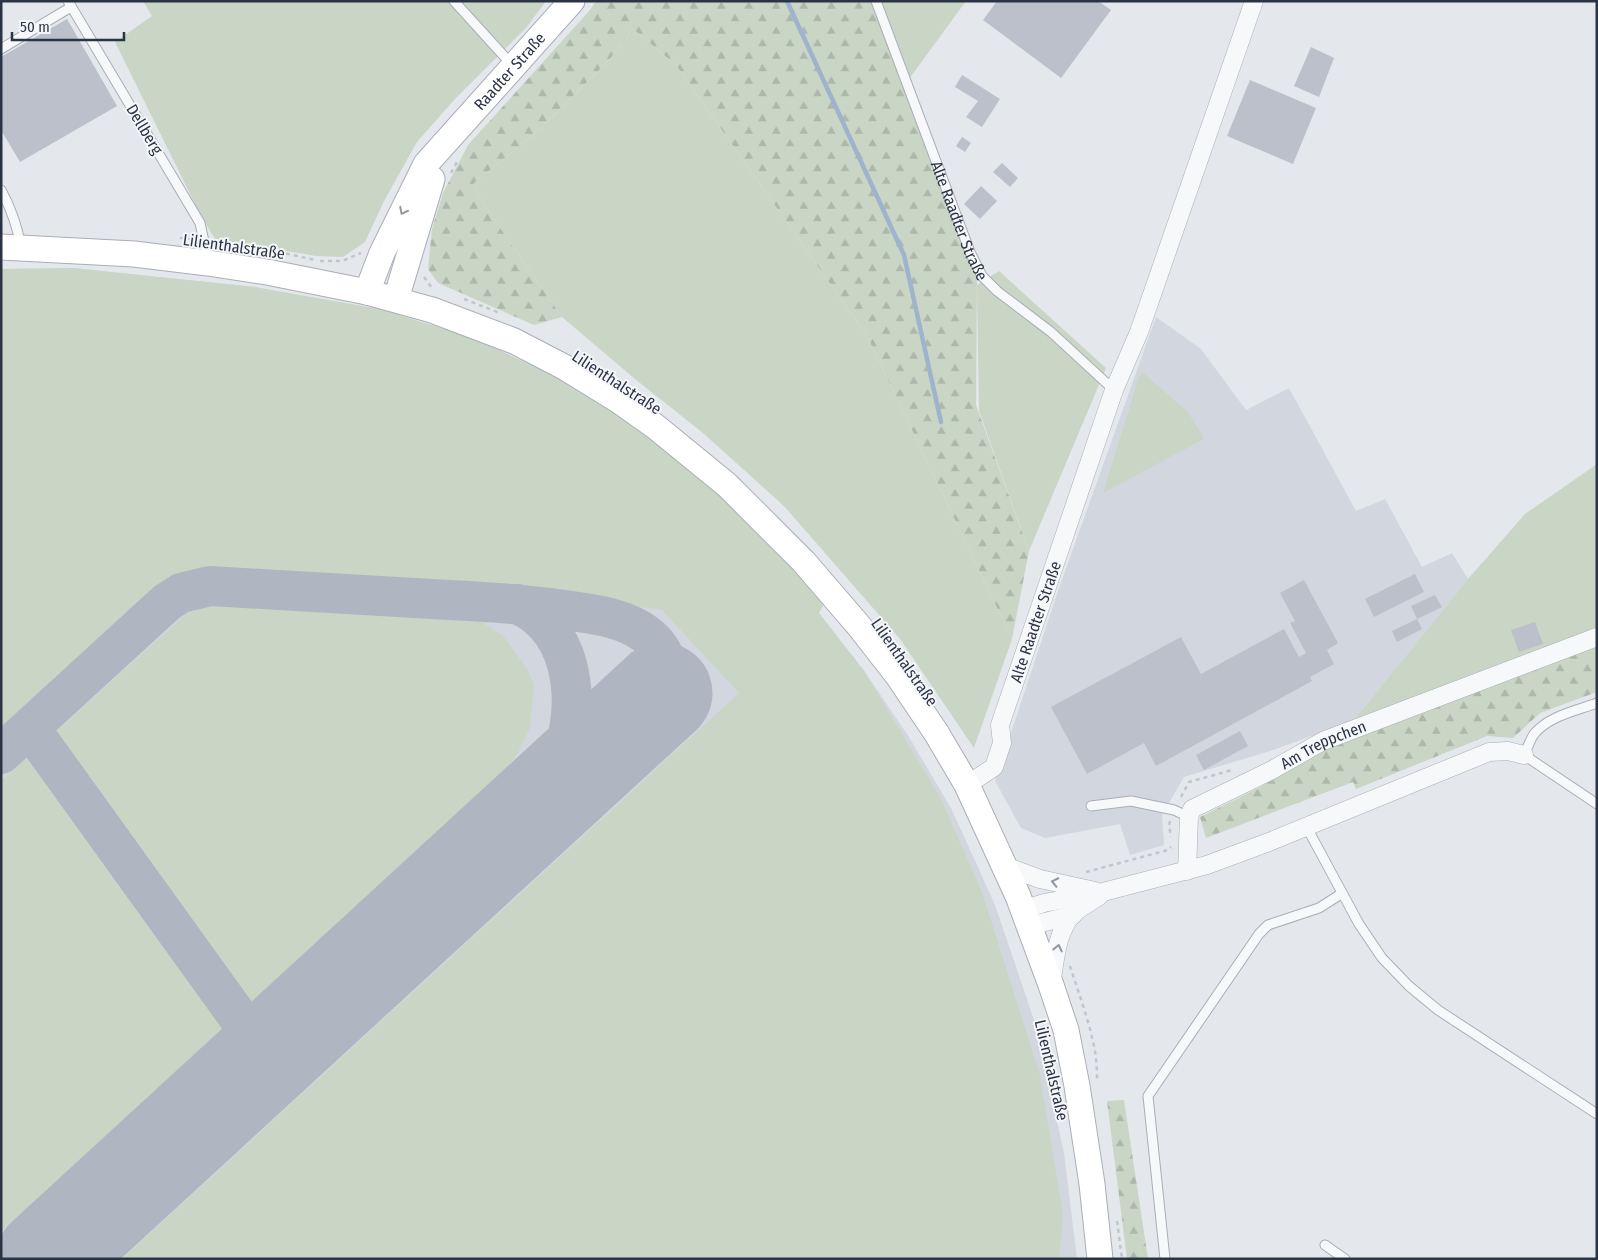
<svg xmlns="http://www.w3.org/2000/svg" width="1598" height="1260" viewBox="0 0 1598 1260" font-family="'Fira Sans Condensed',sans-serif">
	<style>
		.built { fill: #d2d6de }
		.green { fill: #c9d6c5 }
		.forest { fill: url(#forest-firs) }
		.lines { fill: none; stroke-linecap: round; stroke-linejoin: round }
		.stream { stroke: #9fb4cc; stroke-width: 4.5 }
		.taxiway { stroke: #b0b6c1; stroke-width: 40 }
		.runway { stroke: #b0b6c1; stroke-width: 101 }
		.building { fill: #bbc0ca }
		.lane-casing { stroke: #a9aeb7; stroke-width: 11 }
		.street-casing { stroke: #a9aeb7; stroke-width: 19 }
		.secondary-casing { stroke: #a9aeb7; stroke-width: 27 }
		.path { stroke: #c2c5cb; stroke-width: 2.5; stroke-dasharray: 4 4; stroke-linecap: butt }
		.lane { stroke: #f7f8fa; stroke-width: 9 }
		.street { stroke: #f7f8fa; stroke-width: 18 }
		.secondary { stroke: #fff; stroke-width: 25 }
		.oneway { stroke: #959aa2 }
		.oneway2 { stroke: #9196a0 }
		.labels { text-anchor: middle; stroke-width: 4; stroke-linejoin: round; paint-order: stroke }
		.street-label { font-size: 16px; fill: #2b3445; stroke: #f4f6f9 }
	</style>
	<defs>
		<pattern id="forest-firs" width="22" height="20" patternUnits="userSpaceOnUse" patternTransform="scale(1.25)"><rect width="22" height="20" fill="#c9d6c5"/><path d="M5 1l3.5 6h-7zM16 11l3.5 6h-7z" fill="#adb8ab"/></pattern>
	</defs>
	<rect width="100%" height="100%" fill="#e4e7ec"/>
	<!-- built -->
	<g class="built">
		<path d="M73,268L255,287L380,315L794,581L865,672L909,737L952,810L995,905L1035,1023L1064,1153L1077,1259H1V269Z"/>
		<path d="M1156,317L1201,349L1246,410L1289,388L1356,511L1385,499L1422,567L1452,553L1468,579L1353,721L1270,751L1184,777L1162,815L1164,845L1130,855L1120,824L1045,838L1021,828L995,781L1058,591Z"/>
	</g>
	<!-- green -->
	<g class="green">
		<path d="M143,1H546L526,28L455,99L417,142L384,201L365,242L343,257L316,256L215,239L201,216L115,42L152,16Z"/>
		<path d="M880,1H966L909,79Z"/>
		<path d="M633,29L676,65L867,336L1012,639L974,748L900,639L784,506L703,433L635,379L562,317L478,196L474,183L539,130L609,60Z"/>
		<path d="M73,268L255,287L380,309L473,338L553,375L652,436L725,499L789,563L824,604L819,613L865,672L941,799L982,892L1040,1075L1063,1214L1059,1259H122L739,693L662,610L473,583L207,570L168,581L1,732V269Z"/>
		<path d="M999,271L1106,368L1029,551L979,411L977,285Z"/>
		<path d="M1141,371L1188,412L1204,439L1103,493Z"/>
		<path d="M1597,464V630L1353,721L1468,579L1525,514Z"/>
		<path d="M206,606L451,615L479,620L503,636L528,670L534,685L530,727L519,751L504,773L1,1232V781L187,613Z"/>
	</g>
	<!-- forest -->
	<g class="forest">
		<path d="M596,1H878L977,277L976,405L1029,551L1012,639L867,336L676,65L633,29L609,60L539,130L474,183L478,196L562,317L534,325L438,283L428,269L432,229L443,193L468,145L590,10Z"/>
		<path d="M1597,646V692L1540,713L1513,738L1487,736L1356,789L1353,782L1206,838L1200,817L1258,788L1320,749Z"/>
		<path d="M1124,1100L1148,1259H1127L1107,1101Z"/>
	</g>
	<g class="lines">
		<!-- stream -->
		<path class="stream" d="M787,1L904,255L941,422"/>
		<!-- taxiway -->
		<g class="taxiway">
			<path d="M30,728L267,1057"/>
			<path d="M1,754L167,602L181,593L210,586C290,591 369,595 449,600C492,602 535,605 578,612C597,615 618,618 636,628C659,640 679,669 662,693"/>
			<path d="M495,846C516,824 538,802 553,775C583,722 581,632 517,604"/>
		</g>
		<!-- runway -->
		<path class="runway" d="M46,1259L662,693"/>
	</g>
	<!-- building -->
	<g class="building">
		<path d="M997,1H1098L1111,10L1061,78L983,20Z"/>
		<path d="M67,19L117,106L20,162L1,130V57Z"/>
		<path d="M1311,47L1334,58L1319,97L1294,86Z"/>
		<path d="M962,75L1000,99L982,127L966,117L978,101L955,87Z"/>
		<path d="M1250,80L1316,108L1293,164L1227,136Z"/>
		<path d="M962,137L971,143L965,152L956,146Z"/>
		<path d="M1002,163L1018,178L1010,187L993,172Z"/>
		<path d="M981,186L997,201L980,219L964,204Z"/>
		<path d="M1415,574L1424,592L1374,617L1365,599Z"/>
		<path d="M1304,580L1338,643L1327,650L1334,664L1310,677L1312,681L1156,766L1144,743L1087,774L1051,707L1181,637L1201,674L1284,629L1299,657L1306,653L1290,623L1295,621L1280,593Z"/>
		<path d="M1435,595L1442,607L1417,619L1411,606Z"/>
		<path d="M1417,619L1422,629L1397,642L1392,631Z"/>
		<path d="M1535,622L1543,644L1519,652L1511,630Z"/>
		<path d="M1240,731L1248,746L1204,770L1196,755Z"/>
	</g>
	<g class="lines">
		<defs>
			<g id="lane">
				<path d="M68,1L200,223L208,260"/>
				<path d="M454,1L512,65"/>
				<path id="s1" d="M876,1L970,252L982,276L997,291L1051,332L1114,390"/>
				<path d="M1,49L71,7"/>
				<path d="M1,190C11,208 17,226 21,246"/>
				<path d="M1597,703C1575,711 1549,716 1534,734C1530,740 1527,749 1524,755L1597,804"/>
				<path d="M1091,806L1131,801L1174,810L1189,817"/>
				<path d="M1306,826L1359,924L1382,958L1409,986L1438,1010L1597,1114"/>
				<path d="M1325,1245L1345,1259"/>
				<path d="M1165,1259L1148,1096L1259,934L1268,925L1319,908L1341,894"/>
			</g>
			<g id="street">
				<path id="s2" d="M967,785L994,767L1002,743L1000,725L1114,390L1139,332L1254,1"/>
				<path d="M1005,866L1040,879L1095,891"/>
				<path id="s3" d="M1187,871L1189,817L1192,809L1272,770L1323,741L1597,637"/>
				<path d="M1023,910L1044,903L1103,892L1207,865L1269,842L1489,752L1508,751L1524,755"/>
				<path d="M1029,926L1073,915"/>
				<path d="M1051,985C1055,962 1056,932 1073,914C1080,907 1091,902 1099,896"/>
			</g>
			<g id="secondary">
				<path d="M1,247L134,254L208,263L267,272L367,292L432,310L514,341L566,368L618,400L656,427L727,485L804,562L859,626L898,676L937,734L967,785L1018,896L1051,985L1066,1030L1077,1086L1092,1184L1100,1259"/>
				<path id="s4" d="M367,292L382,253L426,164L572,1"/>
				<path d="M396,299L432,179"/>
			</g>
		</defs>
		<!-- lane casing -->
		<use href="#lane" class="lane-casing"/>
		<!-- street casing -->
		<use href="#street" class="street-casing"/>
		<!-- secondary casing -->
		<use href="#secondary" class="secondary-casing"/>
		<!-- path -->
		<g class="path">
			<path d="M451,173L458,160"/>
			<path d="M180,238L192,239"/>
			<path d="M215,242L262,248L315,260"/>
			<path d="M320,261H342L361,253"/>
			<path d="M424,277L432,288"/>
			<path d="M464,299L500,313"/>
			<path d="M1181,797L1189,782L1232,770"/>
			<path d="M1170,821L1169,825L1171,837"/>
			<path d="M1086,872L1168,850L1171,847"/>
			<path d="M1070,966C1081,1002 1098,1041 1097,1079"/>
			<path d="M1042,1026L1047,1045"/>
			<path d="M1117,1221L1122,1259"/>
		</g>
		<!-- lane -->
		<use href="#lane" class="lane"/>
		<!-- street -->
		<use href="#street" class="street"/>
		<!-- secondary -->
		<use href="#secondary" class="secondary"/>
	</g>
	<!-- one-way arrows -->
	<defs><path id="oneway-chevron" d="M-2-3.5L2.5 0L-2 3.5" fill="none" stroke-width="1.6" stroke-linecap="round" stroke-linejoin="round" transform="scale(1.25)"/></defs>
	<use class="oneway" href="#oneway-chevron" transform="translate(403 211) rotate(117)"/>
	<g class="oneway2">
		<use href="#oneway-chevron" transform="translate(1055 882) rotate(-168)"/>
		<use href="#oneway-chevron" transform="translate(1058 948) rotate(-78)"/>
	</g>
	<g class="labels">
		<!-- street labels -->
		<g class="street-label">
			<text dy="6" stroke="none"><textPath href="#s4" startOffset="266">Raadter Straße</textPath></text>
			<text transform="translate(145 129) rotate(59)" y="6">Dellberg</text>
			<text dy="6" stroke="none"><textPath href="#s1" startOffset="235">Alte Raadter Straße</textPath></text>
			<text transform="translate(234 246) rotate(8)" y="6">Lilienthalstraße</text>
			<text transform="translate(617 382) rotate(33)" y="6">Lilienthalstraße</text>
			<text dy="6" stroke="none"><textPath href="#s2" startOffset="185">Alte Raadter Straße</textPath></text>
			<text transform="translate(905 662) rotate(55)" y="6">Lilienthalstraße</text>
			<text dy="6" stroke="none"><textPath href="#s3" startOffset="209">Am Treppchen</textPath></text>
			<text transform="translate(1052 1070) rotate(77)" y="6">Lilienthalstraße</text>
		</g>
	</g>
	<!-- border -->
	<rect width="1598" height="1260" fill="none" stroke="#2b3445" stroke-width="5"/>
	<!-- scale -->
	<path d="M12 32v8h112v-8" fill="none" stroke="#2b3445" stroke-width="2.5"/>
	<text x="20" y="32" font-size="15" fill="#2b3445" stroke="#f4f6f9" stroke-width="4" paint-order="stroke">50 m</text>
</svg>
